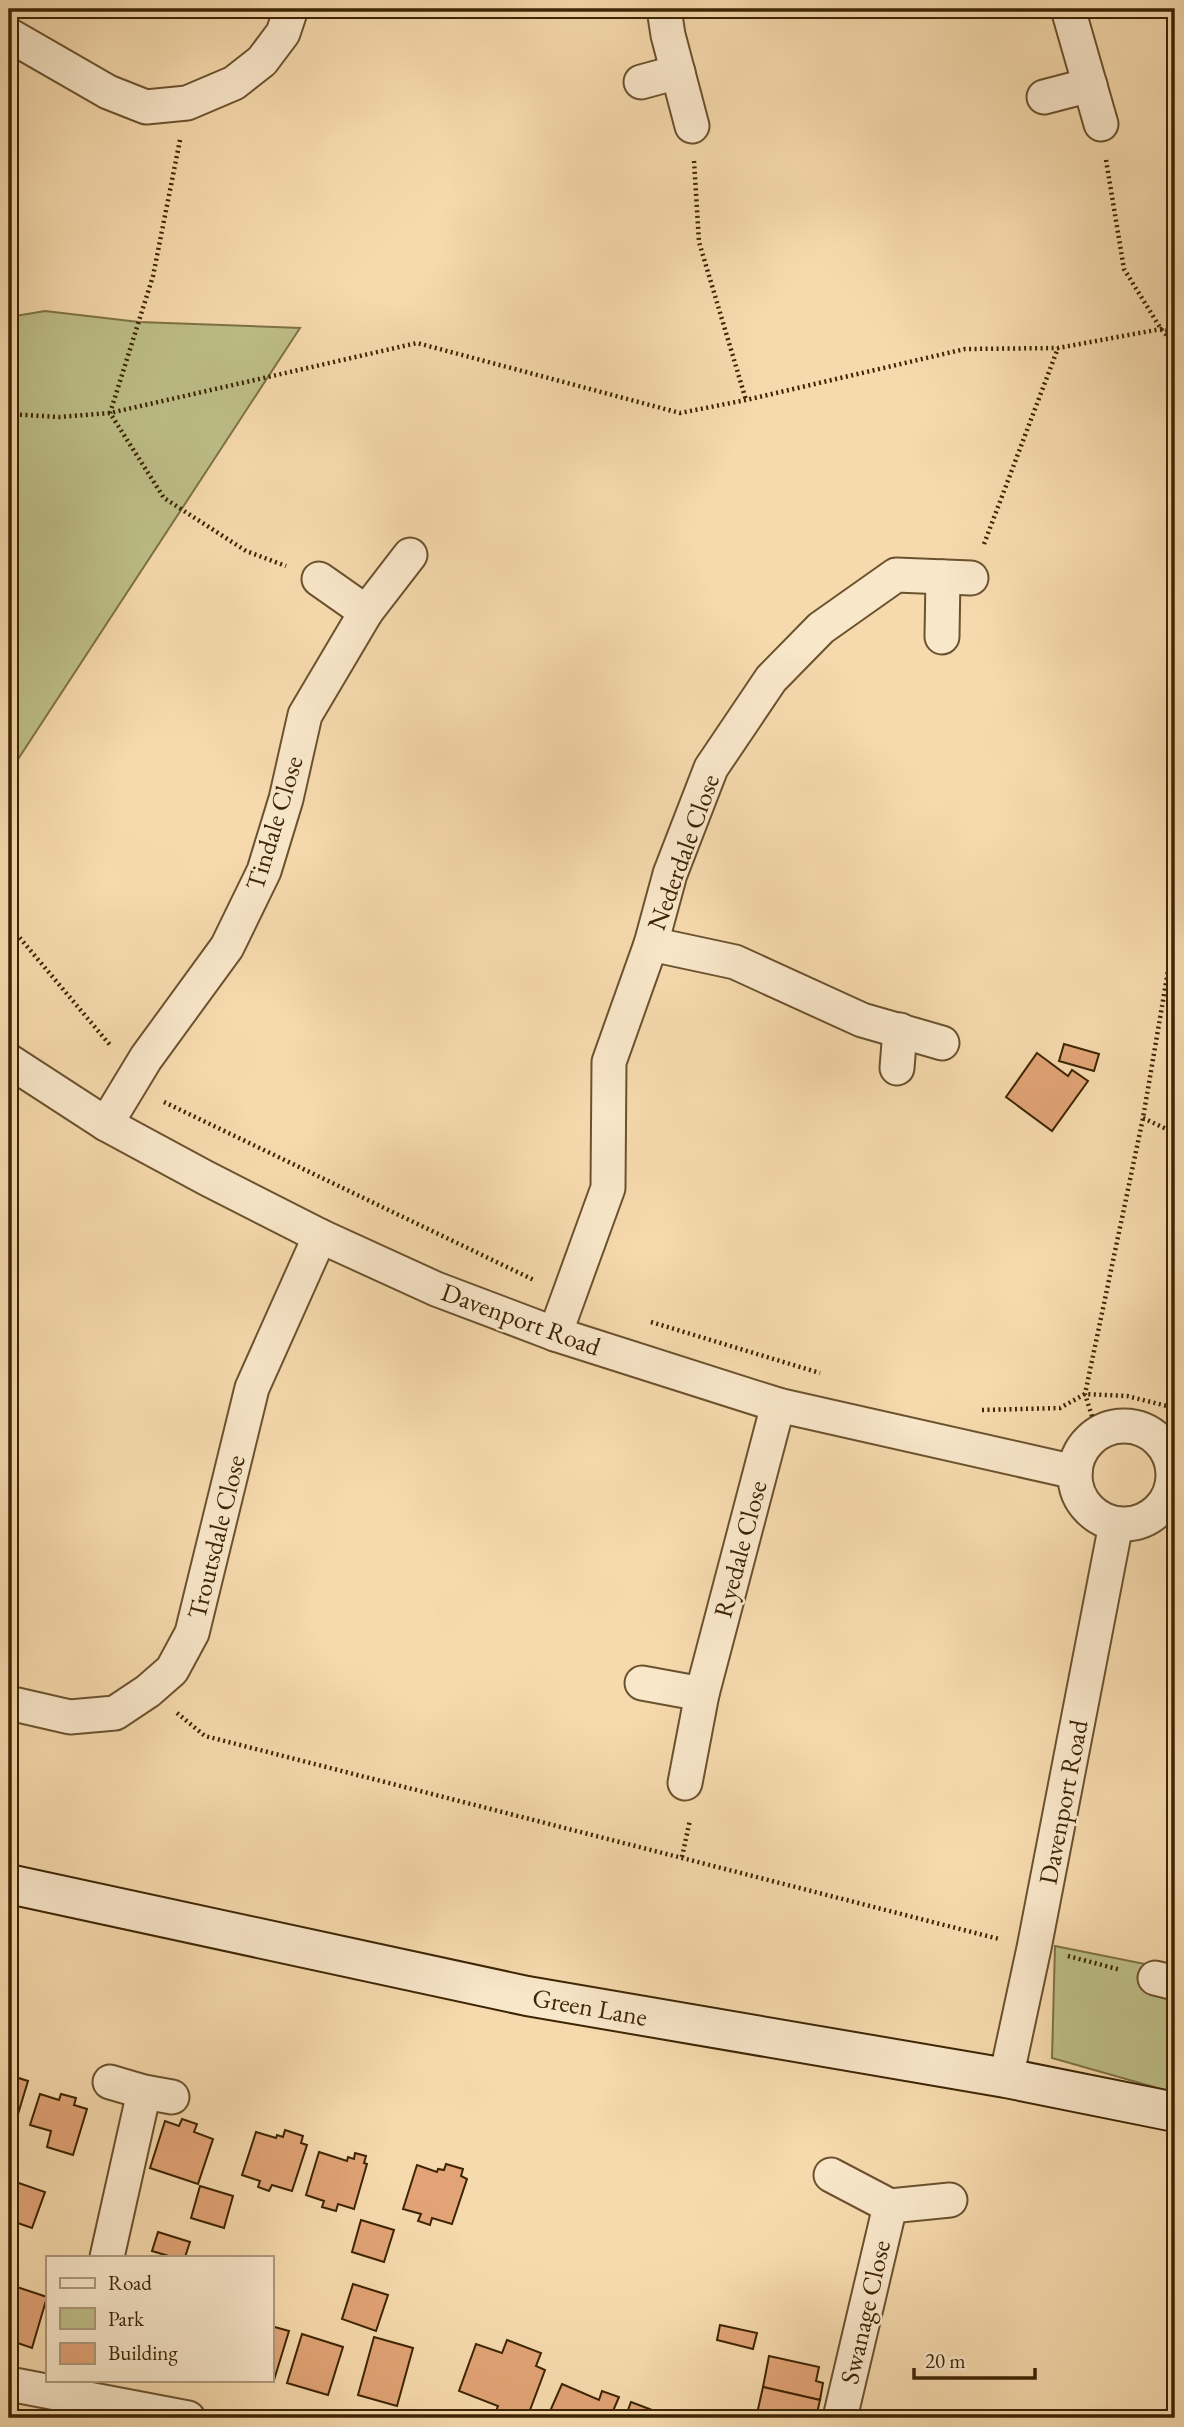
<svg xmlns="http://www.w3.org/2000/svg" width="1184" height="2427" viewBox="0 0 1184 2427" font-family="'EB Garamond',serif">
	<style>
		.green { fill: #bebf89; stroke: #7e7246; stroke-width: 2 }
		.building { fill: #e2a476; stroke: #3d2504; stroke-width: 2 }
		.lines { fill: none; stroke-linecap: round; stroke-linejoin: round }
		.minor-casing { stroke: #6b522e; stroke-width: 37 }
		.secondary-casing { stroke: #3d2504; stroke-width: 42 }
		.path { stroke: #3d2504; stroke-width: 4.5; stroke-dasharray: 2 3.5; stroke-linecap: butt }
		.minor { stroke: #f9e7ca; stroke-width: 33 }
		.secondary { stroke: #f9e7ca; stroke-width: 38 }
		.labels { text-anchor: middle; stroke-width: 5; stroke-linejoin: round; paint-order: stroke }
		.street-label { font-size: 26px; fill: #3d2504; stroke: #f9e7ca }
	</style>
	<rect width="100%" height="100%" fill="#f6daad"/>
	<filter id="stains"><feTurbulence type="fractalNoise" baseFrequency=".00286" numOctaves="4"/><feColorMatrix values="0 0 0 0 .2 0 0 0 0 .09 0 0 0 0 .02 0 0 0 .5 -.17"/></filter>
	<radialGradient id="worn" r=".72"><stop offset=".6" stop-color="#630" stop-opacity="0"/><stop offset="1" stop-color="#630" stop-opacity=".3"/></radialGradient>
	<!-- green -->
	<g class="green">
		<path d="M45,311L139,322L300,328L9,773V317Z"/>
		<path d="M1055,1946L1175,1970V2093L1052,2058Z"/>
	</g>
	<!-- building -->
	<g class="building">
		<path d="M1064,1044L1099,1054L1094,1071L1059,1061Z"/>
		<path d="M1037,1053L1068,1076L1072,1070L1088,1081L1052,1131L1006,1097Z"/>
		<path d="M9,2075L28,2081L15,2124L9,2122Z"/>
		<path d="M40,2094L59,2100L61,2094L76,2098L74,2105L87,2109L73,2155L47,2147L51,2131L30,2125Z"/>
		<path d="M182,2119L197,2124L194,2132L213,2139L198,2184L150,2168L165,2121L179,2126Z"/>
		<path d="M285,2130L303,2136L301,2143L307,2145L292,2191L272,2185L269,2191L258,2187L260,2181L242,2175L256,2132L276,2138L277,2135L283,2137Z"/>
		<path d="M319,2152L347,2161L348,2157L354,2159L355,2153L366,2156L364,2163L367,2164L354,2209L338,2204L336,2211L322,2207L324,2201L306,2195Z"/>
		<path d="M446,2164L463,2169L461,2176L467,2179L452,2224L432,2218L430,2225L418,2221L421,2214L403,2209L417,2165L437,2172L438,2169L444,2170Z"/>
		<path d="M10,2180L45,2192L32,2228L9,2220Z"/>
		<path d="M200,2186L233,2196L224,2228L191,2218Z"/>
		<path d="M361,2220L394,2230L384,2262L352,2252Z"/>
		<path d="M158,2232L190,2242L185,2257H172L152,2251Z"/>
		<path d="M353,2284L388,2295L376,2331L342,2319Z"/>
		<path d="M11,2285L47,2297L32,2348L9,2340Z"/>
		<path d="M720,2325L757,2333L753,2349L717,2340Z"/>
		<path d="M271,2326L289,2331L274,2380L271,2379Z"/>
		<path d="M302,2334L343,2347L328,2395L287,2383Z"/>
		<path d="M374,2337L413,2348L397,2406L358,2395Z"/>
		<path d="M507,2340L541,2353L536,2366L545,2370L527,2418H501L494,2416L498,2406L459,2391L476,2344L502,2353Z"/>
		<path d="M769,2356L819,2367L816,2381L823,2383L820,2400L763,2387Z"/>
		<path d="M562,2384L599,2400L602,2391L619,2397L610,2418H547Z"/>
		<path d="M763,2387L820,2400L816,2417L809,2415V2418H756Z"/>
		<path d="M631,2402L673,2418H625Z"/>
	</g>
	<g class="lines">
		<defs>
			<g id="minor">
				<path d="M664,9L668,35L692,126"/>
				<path d="M1068,9L1101,124"/>
				<path d="M9,35L108,92L146,107L187,103L234,83L262,61L283,33L291,9"/>
				<path d="M641,82L678,72"/>
				<path d="M1044,97L1090,85"/>
				<path d="M319,579L366,612"/>
				<path d="M942,637L943,577"/>
				<path d="M651,944L735,962L862,1020L942,1043"/>
				<path d="M9,1061L106,1124L206,1178L320,1236L436,1289L555,1334L778,1405L1075,1472"/>
				<path d="M897,1068L900,1030"/>
				<path d="M106,1124L146,1058L227,947L264,871L286,799L305,715L366,612L410,555"/>
				<path d="M555,1334L608,1188L609,1062L651,944L670,874L711,768L771,679L821,628L896,575L971,578"/>
				<circle cx="1124" cy="1475" r="49"/>
				<path d="M642,1683L702,1694"/>
				<path d="M9,1703L70,1717L115,1713L148,1691L172,1670L192,1633L252,1388L320,1236"/>
				<path d="M685,1783L702,1694L778,1405"/>
				<path d="M1155,1978L1175,1983"/>
				<path d="M1006,2078L1034,1948L1116,1524"/>
				<path d="M110,2082L144,2092L172,2097"/>
				<path d="M831,2175L890,2206L950,2200"/>
				<path d="M107,2257L144,2092"/>
				<path d="M9,2384L188,2418"/>
				<path d="M840,2418L890,2206"/>
			</g>
			<path id="secondary" d="M9,1884L527,1996L1006,2078L1175,2112"/>
		</defs>
		<!-- minor casing -->
		<use href="#minor" class="minor-casing"/>
		<!-- secondary casing -->
		<use href="#secondary" class="secondary-casing"/>
		<!-- path -->
		<g class="path">
			<path d="M180,140L153,276L110,413L164,498L246,551L286,566"/>
			<path d="M1106,160L1124,269L1161,329L1175,344"/>
			<path d="M694,161L699,242L746,400"/>
			<path d="M9,414L59,417L110,413L417,343L680,413L746,400L965,349L1058,348L1161,329L1175,332"/>
			<path d="M984,544L1058,348"/>
			<path d="M9,925L110,1045"/>
			<path d="M164,1102L534,1280"/>
			<path d="M1143,1118L1175,1133"/>
			<path d="M651,1322L820,1373"/>
			<path d="M982,1410L1060,1408L1085,1394L1127,1396L1175,1408"/>
			<path d="M1097,1432L1085,1394L1143,1118L1175,930"/>
			<path d="M177,1713L205,1736L999,1939"/>
			<path d="M682,1857L690,1820"/>
			<path d="M1068,1956L1121,1970"/>
		</g>
		<!-- minor -->
		<use href="#minor" class="minor"/>
		<!-- secondary -->
		<use href="#secondary" class="secondary"/>
	</g>
	<g class="labels">
		<!-- street labels -->
		<g class="street-label">
			<text transform="translate(274 823) rotate(-73)" y="9">Tindale Close</text>
			<text transform="translate(683 852) rotate(-70)" y="9">Nederdale Close</text>
			<text transform="translate(521 1319) rotate(20)" y="9">Davenport Road</text>
			<text transform="translate(216 1537) rotate(-76)" y="9">Troutsdale Close</text>
			<text transform="translate(740 1549) rotate(-75)" y="9">Ryedale Close</text>
			<text transform="translate(1063 1802) rotate(-79)" y="9">Davenport Road</text>
			<text transform="translate(590 2007) rotate(10)" y="9">Green Lane</text>
			<text transform="translate(865 2312) rotate(-77)" y="9">Swanage Close</text>
		</g>
	</g>
	<!-- margin -->
	<rect width="1184" height="2427" fill="none" stroke="#f6daad" stroke-width="35"/>
	<rect x="10" y="10" width="1163" height="2406" fill="none" stroke="#3d2504" stroke-width="3.5"/>
	<rect x="18" y="18" width="1149" height="2392" fill="none" stroke="#3d2504" stroke-width="2"/>
	<!-- legend -->
	<rect x="46" y="2256" width="228" height="126" fill="#f9e7ca" stroke="#ae997b" stroke-width="2"/>
	<rect x="60" y="2278" width="35" height="10" fill="#f9e7ca" stroke="#ae997b" stroke-width="2"/>
	<text x="108" y="2290" font-size="21" fill="#3d2504">Road</text>
	<rect x="60" y="2308" width="35" height="21" fill="#bebf89" stroke="#ae997b" stroke-width="2"/>
	<text x="108" y="2326" font-size="21" fill="#3d2504">Park</text>
	<rect x="60" y="2343" width="35" height="21" fill="#e2a476" stroke="#ae997b" stroke-width="2"/>
	<text x="108" y="2360" font-size="21" fill="#3d2504">Building</text>
	<!-- scale -->
	<path d="M914 2368v10h121v-10" fill="none" stroke="#3d2504" stroke-width="3.5"/>
	<text x="925" y="2368" font-size="21" fill="#3d2504" stroke="#f9e7ca" stroke-width="5" paint-order="stroke">20 m</text>
	<rect width="100%" height="100%" filter="url(#stains)"/>
	<rect width="100%" height="100%" fill="url(#worn)"/>
</svg>
